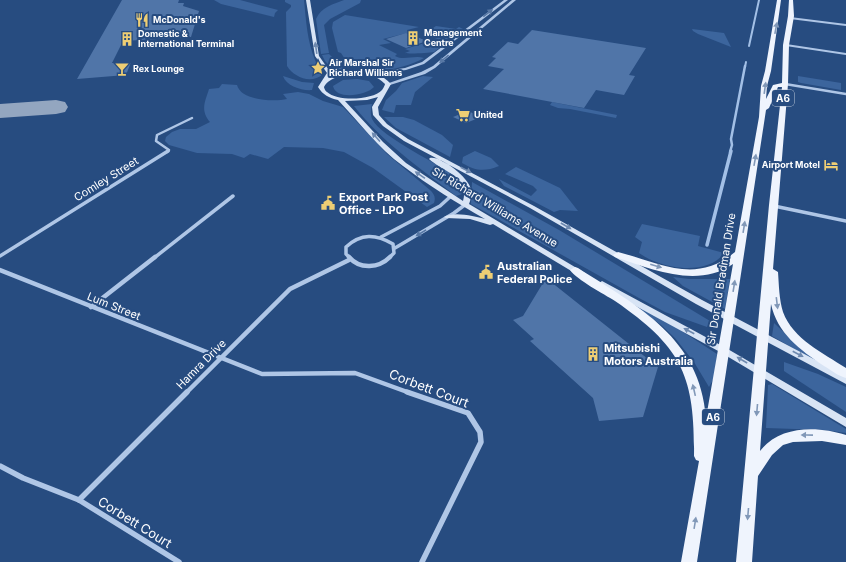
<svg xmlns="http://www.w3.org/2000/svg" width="846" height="562" viewBox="0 0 846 562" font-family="Inter,sans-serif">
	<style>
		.green { fill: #3c659d }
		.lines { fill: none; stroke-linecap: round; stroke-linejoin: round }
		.stream-far2 { stroke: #a3c0e6; stroke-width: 2 }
		.stream-far1 { stroke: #a3c0e6; stroke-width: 2.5 }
		.stream { stroke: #a3c0e6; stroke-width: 3.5 }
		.taxiway { fill: #93a6c0; fill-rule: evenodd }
		.building { fill: #5075a8 }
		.minor-far4 { stroke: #afc6e6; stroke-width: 2 }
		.minor-far3 { stroke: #afc6e6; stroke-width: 2.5 }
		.minor-far2 { stroke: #afc6e6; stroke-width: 3.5 }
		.minor-far1 { stroke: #afc6e6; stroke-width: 4.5 }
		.minor { stroke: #afc6e6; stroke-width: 5.5 }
		.tertiary { fill: #afc6e6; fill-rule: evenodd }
		.secondary { fill: #d8e4f5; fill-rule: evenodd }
		.primary { fill: #eff4fd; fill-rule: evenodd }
		.oneway { fill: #5777a4 }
		.oneway2 { fill: #8198b8 }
		.oneway3 { fill: #6e89af }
		.labels { text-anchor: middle; stroke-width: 4; stroke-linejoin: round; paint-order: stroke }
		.far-poi-label { font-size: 9px; font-weight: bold; fill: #fff; stroke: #274c80; text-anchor: start }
		.shield { fill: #274c80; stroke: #bec9d9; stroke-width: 1 }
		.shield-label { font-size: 10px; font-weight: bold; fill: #fff }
		.street-label { font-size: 11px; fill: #fff; stroke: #274c80 }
		.poi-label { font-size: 11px; font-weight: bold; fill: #fff; stroke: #274c80; text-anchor: start }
		.near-street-label { font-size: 13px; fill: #fff; stroke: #274c80 }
	</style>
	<rect width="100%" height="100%" fill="#274c80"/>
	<!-- green -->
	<g class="green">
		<path d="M214,0H240L278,10L275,13L274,17L221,4Z"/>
		<path d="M285,0H304C306,20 307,41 315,60C317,66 322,69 323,74C311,85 294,77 287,66L286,12L291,7V5L285,2Z"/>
		<path d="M344,0H361L360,3L330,19L324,25L329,53L321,54L316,19C321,7 334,4 344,0Z"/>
		<path d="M345,15L419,27L407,30L411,32L383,39L391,43L379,45L397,54L395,56C404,61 414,55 424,58C407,68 371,76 354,66C348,63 344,58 341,53L338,52L332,28L333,22Z"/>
		<path d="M436,26L456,29L459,27L463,29L434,52C429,53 409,54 405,53L410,51L405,49L425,43L433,45L430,41L432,40L446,35L436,31L433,28Z"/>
		<path d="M692,29L724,33L731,47L698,34L693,31Z"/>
		<path d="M329,54L346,71L335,72L325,61L322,55Z"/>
		<path d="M283,76L302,82L314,83L312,90C302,91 286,86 283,76Z"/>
		<path d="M423,76L433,77L415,92L411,105H396L394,113L382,110L386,100L396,91L402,83Z"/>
		<path d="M798,76L841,83V90L801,83L798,82Z"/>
		<path d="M357,79L369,81L374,87C367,95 336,101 333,86L343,80Z"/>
		<path d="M222,84L237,85C241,101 275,102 287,99L283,94L298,92L309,94L323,101L343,107L387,154L430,190C434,194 436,197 434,203L427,207L373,168L344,152L323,148L284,147L268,159L250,154L244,158L232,154L197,153L169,145L165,141L166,137L172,132L180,129H196L210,122C200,110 205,102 209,89L219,88Z"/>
		<path d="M552,102L617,115L616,118L570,109L558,108L550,105Z"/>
		<path d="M372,104C371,109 370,113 372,119C382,138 438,163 458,178L462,186V194L456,196C420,168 382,142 354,106Z"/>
		<path d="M384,117H403L414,120L442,135L453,145L450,157L396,128Z"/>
		<path d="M475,151L491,158L499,166C484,172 476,171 462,163L463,157Z"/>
		<path d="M516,167L560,188L578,211L560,210L554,212L504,186L499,179L531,196L537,190L533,186L505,174Z"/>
		<path d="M472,182L559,230L710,321L707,327L665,312L639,298L471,204Z"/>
		<path d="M642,224L700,236L698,246L724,253C711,272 678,270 659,263C652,261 645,257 639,253L642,242L635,237Z"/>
		<path d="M673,277L689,279H730L725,309L683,286Z"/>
		<path d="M638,305L680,330L717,354L714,378L709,387L694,362L675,338L660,324L636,307Z"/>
		<path d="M774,323L790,338L822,365L772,336Z"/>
		<path d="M784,362L818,374L846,387V412L784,371Z"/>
		<path d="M772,384L846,429V433L825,430L766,428L768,385Z"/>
	</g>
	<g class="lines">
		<!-- stream-far2 -->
		<g class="stream-far2">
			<path d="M749,46L759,0"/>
			<path d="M745,67L746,62"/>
		</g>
		<!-- stream-far1 -->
		<path class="stream-far1" d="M730,152L732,145L731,139L745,66"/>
		<!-- stream -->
		<path class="stream" d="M707,245L731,151"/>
		<!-- taxiway -->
		<path class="taxiway" d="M56,100L65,102L68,107L65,112L56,114L0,118V104Z"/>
	</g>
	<!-- building -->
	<g class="building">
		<path d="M122,0H179L178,3H184L183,6L199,11L191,37L123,41L112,63L131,62L126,75L77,79Z"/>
		<path d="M532,30L646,48L629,75L635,76L624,95L596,90L584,108L483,89L504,69L488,66L496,58L492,57L508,42L518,44Z"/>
		<path d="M406,33L427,41L406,48L386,39Z"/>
		<path d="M468,111L481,117L466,123L453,117Z"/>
		<path d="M546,278L658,367L643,417L599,421L593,398L530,341L534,339L513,320L523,316Z"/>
	</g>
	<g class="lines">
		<!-- minor-far4 -->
		<g class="minor-far4">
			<path d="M790,18L846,25"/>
			<path d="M786,45L846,54"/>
		</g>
		<!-- minor-far3 -->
		<g class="minor-far3">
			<path d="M785,84L846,94"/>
			<path d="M167,152L169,150L156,141L157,135L192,118"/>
		</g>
		<!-- minor-far2 -->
		<g class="minor-far2">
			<path d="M774,206L846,221"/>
			<path d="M381,237L440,206L451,196"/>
			<path d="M395,248L454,213L466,204"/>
			<path d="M0,256L168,151"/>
			<path d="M154,258L233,196"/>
			<path d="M350,258L346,254V247C361,233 376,234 393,244L394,253L389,258"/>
		</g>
		<!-- minor-far1 -->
		<g class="minor-far1">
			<path d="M349,257C360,270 379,268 390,257"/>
			<path d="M0,270L262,374L355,373L410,393"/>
			<path d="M91,307L155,257"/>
			<path d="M186,393L290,289L349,260"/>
		</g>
		<!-- minor -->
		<g class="minor">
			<path d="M407,392L468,413L480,432L481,442L422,562"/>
			<path d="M0,466L23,478L79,500L179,562"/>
			<path d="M79,500L187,392"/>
		</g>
		<!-- tertiary -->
		<g class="tertiary">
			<path d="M504,0H508L424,64L406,70L370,75L368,74L370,73L405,68L422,62Z"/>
			<path d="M512,0H516L435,68L425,74L390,85L386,84L421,72L433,66Z"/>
		</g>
		<!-- secondary -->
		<g class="secondary">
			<path d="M306,0H310L319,56L331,73L330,77C350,69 375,66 391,84L378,107L379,115L387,124L408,139L534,206L702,300L846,376V384L696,304L530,208L404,141L383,126L373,115L372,107L378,97L367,100L345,101L383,142L406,163L463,201C470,177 442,171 429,159L430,158C441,156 468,177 471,189C472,194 471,199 469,204L585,273L581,275H578L493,224L490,225L470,219L446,218L444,217C453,211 475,216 485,219C457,203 429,186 403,166C378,148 359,122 338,100C329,98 323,95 318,87L327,73L315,56ZM358,73C369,74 377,76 385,84C385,85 383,89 382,90C373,100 338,102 327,92C326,92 324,88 324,87C330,76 346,75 358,73Z"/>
			<path d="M602,281L726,348L846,418V427L720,352L599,286L598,284Z"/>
		</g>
		<!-- primary -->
		<path class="primary" d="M777,0H781L771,71L767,86L766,99L773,85L782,83L783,45L788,16L789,0H793L794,16L789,45L788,84L773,269L778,272C779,285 779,299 783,312C793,339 823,353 846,368V378C838,376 831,370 824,366C800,350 777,333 771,304L760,451C780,425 818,426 846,435V445L822,441L793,442L783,445L772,455L758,476L752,562H736L769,205L782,87H778L769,108L766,110L697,562H681L699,461L696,460L694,456C695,376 682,347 615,301C604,294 577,280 570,270L575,267L578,268C639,307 700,338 706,418L733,264C697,289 652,269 615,257L613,255L618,252C661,263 695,285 735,252L759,117L761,86L765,71Z"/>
	</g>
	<!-- one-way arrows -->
	<defs><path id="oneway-solid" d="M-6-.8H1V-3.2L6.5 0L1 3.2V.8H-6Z"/></defs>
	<g class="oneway">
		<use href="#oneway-solid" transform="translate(488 13) rotate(-38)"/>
		<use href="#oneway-solid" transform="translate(444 59) rotate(140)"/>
		<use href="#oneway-solid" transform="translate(421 233) rotate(149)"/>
	</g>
	<g class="oneway2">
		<use href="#oneway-solid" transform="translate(776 28) rotate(-79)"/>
		<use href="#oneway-solid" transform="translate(765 88) rotate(-82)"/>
		<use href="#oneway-solid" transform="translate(755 160) rotate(-80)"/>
		<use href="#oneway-solid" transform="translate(744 227) rotate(-81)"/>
		<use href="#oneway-solid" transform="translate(656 266) rotate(16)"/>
		<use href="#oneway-solid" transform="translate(734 286) rotate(-81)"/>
		<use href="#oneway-solid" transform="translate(777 303) rotate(83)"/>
		<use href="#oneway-solid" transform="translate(694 390) rotate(-103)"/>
		<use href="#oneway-solid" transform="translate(757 410) rotate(95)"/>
		<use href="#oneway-solid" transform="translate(807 435) rotate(-179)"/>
		<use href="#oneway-solid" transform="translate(748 514) rotate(95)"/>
		<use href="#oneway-solid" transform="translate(695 523) rotate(-81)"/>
	</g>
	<g class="oneway3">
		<use href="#oneway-solid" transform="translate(316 48) rotate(-98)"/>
		<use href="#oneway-solid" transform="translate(376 137) rotate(-132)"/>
		<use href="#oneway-solid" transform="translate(466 170) rotate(27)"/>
		<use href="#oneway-solid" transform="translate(420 175) rotate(-146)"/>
		<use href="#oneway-solid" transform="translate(566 226) rotate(30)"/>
		<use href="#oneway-solid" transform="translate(689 331) rotate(-152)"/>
		<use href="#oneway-solid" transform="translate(798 354) rotate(28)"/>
		<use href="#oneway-solid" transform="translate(742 360) rotate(-150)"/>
	</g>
	<!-- icons -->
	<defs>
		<symbol id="restaurant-bare" viewBox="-9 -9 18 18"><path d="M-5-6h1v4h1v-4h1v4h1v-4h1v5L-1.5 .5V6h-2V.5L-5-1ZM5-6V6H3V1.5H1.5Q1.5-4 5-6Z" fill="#eece74" stroke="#274c80" stroke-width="2.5" paint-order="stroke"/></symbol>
		<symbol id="building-bare" viewBox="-9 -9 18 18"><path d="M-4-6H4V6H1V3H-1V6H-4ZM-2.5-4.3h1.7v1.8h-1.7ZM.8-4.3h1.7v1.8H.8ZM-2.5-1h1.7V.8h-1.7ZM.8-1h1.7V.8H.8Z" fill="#eece74" stroke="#274c80" stroke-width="2.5" paint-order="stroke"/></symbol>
		<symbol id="sight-bare" viewBox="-9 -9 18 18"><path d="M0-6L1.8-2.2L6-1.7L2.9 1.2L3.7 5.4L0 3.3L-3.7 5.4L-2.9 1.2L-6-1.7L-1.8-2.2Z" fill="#eece74" stroke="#274c80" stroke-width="2.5" paint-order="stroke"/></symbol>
		<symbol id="bar-bare" viewBox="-9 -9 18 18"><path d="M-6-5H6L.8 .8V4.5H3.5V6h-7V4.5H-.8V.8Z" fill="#eece74" stroke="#274c80" stroke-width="2.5" paint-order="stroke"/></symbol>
		<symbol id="supermarket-bare" viewBox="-9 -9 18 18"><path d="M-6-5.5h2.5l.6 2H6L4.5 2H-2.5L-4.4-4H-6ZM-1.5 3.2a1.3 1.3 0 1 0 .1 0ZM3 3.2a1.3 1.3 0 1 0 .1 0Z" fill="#eece74" stroke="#274c80" stroke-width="2.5" paint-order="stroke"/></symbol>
		<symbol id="hotel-bare" viewBox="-9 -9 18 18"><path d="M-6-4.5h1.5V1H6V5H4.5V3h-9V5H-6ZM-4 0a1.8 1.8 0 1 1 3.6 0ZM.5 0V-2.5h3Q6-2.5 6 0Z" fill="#eece74" stroke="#274c80" stroke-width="2.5" paint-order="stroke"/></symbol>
		<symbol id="civic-bare" viewBox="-9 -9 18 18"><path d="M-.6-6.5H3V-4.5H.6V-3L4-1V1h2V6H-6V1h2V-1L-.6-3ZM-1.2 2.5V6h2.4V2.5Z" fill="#eece74" stroke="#274c80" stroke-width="2.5" paint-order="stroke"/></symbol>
	</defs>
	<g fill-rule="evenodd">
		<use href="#restaurant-bare" x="132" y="10" width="20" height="20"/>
		<use href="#building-bare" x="403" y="28" width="20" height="20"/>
		<use href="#building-bare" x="117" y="29" width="20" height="20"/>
		<use href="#sight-bare" x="308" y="58" width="20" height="20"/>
		<use href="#bar-bare" x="112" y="59" width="20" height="20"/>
		<use href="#supermarket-bare" x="453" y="105" width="20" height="20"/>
		<use href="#hotel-bare" x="821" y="155" width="20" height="20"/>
		<use href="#civic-bare" x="318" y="193" width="20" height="20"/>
		<use href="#civic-bare" x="476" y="262" width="20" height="20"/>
		<use href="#building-bare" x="583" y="344" width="20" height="20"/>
	</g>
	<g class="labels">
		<!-- far-poi labels -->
		<g class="far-poi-label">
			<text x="153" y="23">McDonald's</text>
			<text x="424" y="36">Management<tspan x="424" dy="10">Centre</tspan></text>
			<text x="138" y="37">Domestic &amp;<tspan x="138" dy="10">International Terminal</tspan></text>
			<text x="329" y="66">Air Marshal Sir<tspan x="329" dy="10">Richard Williams</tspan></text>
			<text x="133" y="72">Rex Lounge</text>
			<text x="474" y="118">United</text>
			<text x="820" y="168" text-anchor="end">Airport Motel</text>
		</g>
		<!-- shield labels -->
		<g class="shield">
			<rect x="772" y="90" width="22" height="16" rx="3"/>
			<rect x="702" y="409" width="22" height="16" rx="3"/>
		</g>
		<g class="shield-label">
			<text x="783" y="102">A6</text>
			<text x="713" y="421">A6</text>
		</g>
		<!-- street labels -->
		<g class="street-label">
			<text transform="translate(106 179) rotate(-32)" y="4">Comley Street</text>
			<text transform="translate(495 207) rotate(31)" y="4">Sir Richard Williams Avenue</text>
			<text transform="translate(721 279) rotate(-81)" y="4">Sir Donald Bradman Drive</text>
			<text transform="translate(114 306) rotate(22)" y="4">Lum Street</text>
			<text transform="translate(201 364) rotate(-45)" y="4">Hamra Drive</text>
		</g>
		<!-- poi labels -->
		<g class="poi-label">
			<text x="339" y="201">Export Park Post<tspan x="339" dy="13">Office - LPO</tspan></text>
			<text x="497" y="270">Australian<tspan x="497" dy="13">Federal Police</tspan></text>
			<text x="604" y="352">Mitsubishi<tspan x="604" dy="13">Motors Australia</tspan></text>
		</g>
		<!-- near-street labels -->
		<g class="near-street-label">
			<text transform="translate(429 388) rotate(21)" y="5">Corbett Court</text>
			<text transform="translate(135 522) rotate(32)" y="5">Corbett Court</text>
		</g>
	</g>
</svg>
